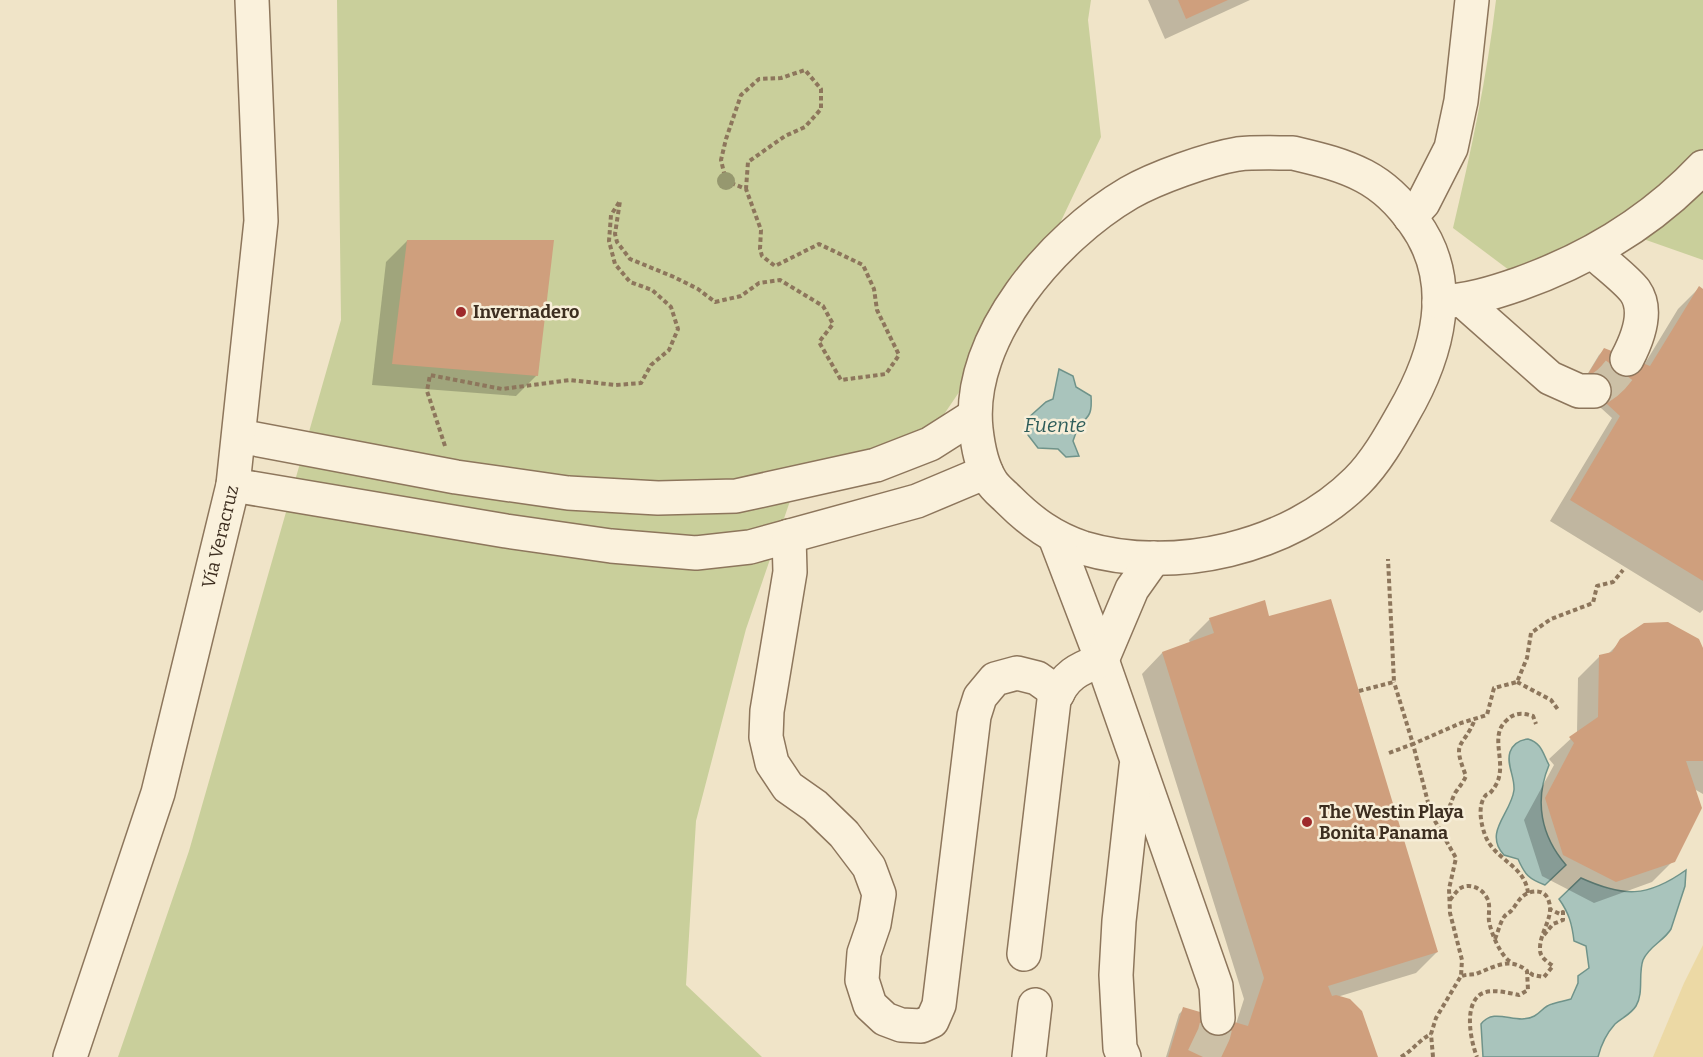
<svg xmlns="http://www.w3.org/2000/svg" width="1703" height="1057" viewBox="0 0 1703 1057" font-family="Bitter,serif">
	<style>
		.green { fill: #c9cf9b }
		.sand { fill: #ecd9a5 }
		.water { fill: #a9c4bc; stroke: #6f938a; stroke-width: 1.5 }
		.shadow { fill: #0003 }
		.building { fill: #cf9f7d }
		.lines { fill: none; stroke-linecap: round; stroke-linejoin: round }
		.minor-tunnel { stroke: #ccc0a6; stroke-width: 33; stroke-dasharray: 33 16; stroke-linecap: butt }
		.minor-casing { stroke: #8d765c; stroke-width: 36 }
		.path { stroke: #8d765c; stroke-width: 4; stroke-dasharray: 4.5 3; stroke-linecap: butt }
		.minor { stroke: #faf1dc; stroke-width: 33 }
		.tree { fill: #96986f }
		.poi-dot { fill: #9e2a2b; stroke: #f7eed8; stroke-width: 2 }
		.labels { text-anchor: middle; stroke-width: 5; stroke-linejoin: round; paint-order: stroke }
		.poi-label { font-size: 18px; font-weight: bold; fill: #3d2e20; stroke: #f7eed8; text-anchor: start }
		.street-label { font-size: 18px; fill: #3d2e20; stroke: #f7eed8 }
		.water-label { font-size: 20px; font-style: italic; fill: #2f5d5a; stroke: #f7eed8 }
	</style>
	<rect width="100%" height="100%" fill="#f0e4c8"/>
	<!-- green -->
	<g class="green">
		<path d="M337,0H1091L1088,20L1101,137L1052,240L989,348L932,432L801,469L746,629L696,821L686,985L762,1057H118L189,851L341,320Z"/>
		<path d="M1496,0H1703V260L1612,228L1509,270L1453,228C1471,152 1487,77 1496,0Z"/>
	</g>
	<!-- sand -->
	<path class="sand" d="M1703,945V1057H1653L1684,983Z"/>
	<!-- water -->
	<g class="water">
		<path d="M1059,369L1073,376L1076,387L1091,396C1092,410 1091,417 1079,424L1073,441L1079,456L1066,457L1058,449L1038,448L1028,435V418L1046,402L1053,399Z"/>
		<path d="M1528,739C1542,743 1543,754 1549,765C1534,801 1541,836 1566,865L1545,885C1529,879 1525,875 1518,859L1504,855C1483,832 1511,814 1514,790C1515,777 1506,764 1510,752C1513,744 1520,740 1528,739Z"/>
		<path d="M1686,870L1685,886L1671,929C1664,941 1649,946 1643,960C1638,974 1644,993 1636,1006C1631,1014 1622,1018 1615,1024C1606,1034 1601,1045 1598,1057H1483L1481,1024C1492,1010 1507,1019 1522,1019C1541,1018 1540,1007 1552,1004C1558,1002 1564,1001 1571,999L1578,983V976L1589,968L1586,946L1574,941C1572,924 1569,913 1559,899L1581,878C1623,897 1647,898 1686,870Z"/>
	</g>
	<!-- shadow -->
	<g class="shadow">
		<path d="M1148,0H1250L1165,39Z"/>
		<path d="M407,241L537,375L516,396L372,385L386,262Z"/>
		<path d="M1699,288L1703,290V610L1700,613L1550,521L1612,418L1579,388L1599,355L1604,350L1644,365L1678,309Z"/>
		<path d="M1268,618L1437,952L1416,973L1337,997L1376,1057H1166L1179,1014L1184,1009L1236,1024L1244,999L1142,674L1162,653L1190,643L1189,640L1210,619Z"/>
		<path d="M1621,641L1703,652V794L1694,789L1673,861L1652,882L1594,903L1542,876L1524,820L1554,765L1549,759L1577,733L1578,678L1599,657L1607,655Z"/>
	</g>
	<!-- building -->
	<g class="building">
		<path d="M1178,0H1228L1186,19Z"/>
		<path d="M407,240H554L538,376L392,364Z"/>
		<path d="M1699,286L1703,289V581L1570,500L1620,416L1583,382L1604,348L1650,366Z"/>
		<path d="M1331,599L1438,952L1328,986L1332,996L1336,995L1350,999L1362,1011L1378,1057H1168L1183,1007L1248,1026L1264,978L1162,652L1214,633L1209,618L1265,600L1269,616Z"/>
		<path d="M1668,622L1699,639L1703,648V761H1686L1702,808L1675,862L1616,882L1563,855L1545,798L1574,743L1569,737L1598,717L1599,655L1612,652L1620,639L1644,623Z"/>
	</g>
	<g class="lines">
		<!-- minor-tunnel -->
		<g class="minor-tunnel">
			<path d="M1594,391C1610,385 1618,372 1627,359"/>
			<path d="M1203,1057L1214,1034L1218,1018"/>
		</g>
		<defs>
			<g id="minor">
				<path d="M1293,153C1318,159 1341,164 1364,176C1385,187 1400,202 1414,222C1458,282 1438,354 1403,414C1390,437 1376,462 1357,481C1290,548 1173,575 1083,548C1053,538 1031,522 1009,500C1003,494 995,488 991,481C981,465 978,447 976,429C966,337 1054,237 1129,193C1155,178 1208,159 1238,154C1255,152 1275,153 1293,153Z"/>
				<path d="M1410,217L1423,203L1451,148L1461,101L1472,0"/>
				<path d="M1593,252C1604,263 1626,279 1635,291C1649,311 1637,340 1627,359"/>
				<path d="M1463,301L1550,378L1579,391H1594"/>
				<path d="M1439,302C1467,301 1493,293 1519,284C1589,259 1652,221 1703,167"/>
				<path d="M239,436L456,477L568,493L658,498L736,496L876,465L930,444L974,416"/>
				<path d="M233,485L506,531L611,546L696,553L750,547L917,501L986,472"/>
				<path d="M789,536L790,572L767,711L766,737L772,763L788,787L815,806L844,834L869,867L879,894L874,924L864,953L862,980L870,1005L885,1019L901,1025L921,1026L932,1021L939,1005L974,716L980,697L995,679L1017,673L1037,678L1058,693"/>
				<path d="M1055,537L1102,660L1216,986L1218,1018"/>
				<path d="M1024,954L1054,700C1065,675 1078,669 1102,660L1132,589L1154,558"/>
				<path id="s1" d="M70,1057L158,793L233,485L261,221L252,0"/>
				<path d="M1029,1057L1035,1005"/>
				<path d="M1124,1057L1120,1048L1116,975L1119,921L1136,767"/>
			</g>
		</defs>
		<!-- minor casing -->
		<use href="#minor" class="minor-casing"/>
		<!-- path -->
		<g class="path">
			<path d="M445,446L427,391L430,375L502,389L570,380L616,385L641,383L651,365L669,350L678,329L671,307L652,290L630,282L615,264L609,241L611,215L620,201L615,234L617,242L630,259L674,277L698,289L715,302L741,296L759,283L780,280L823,306L833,324L819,342L841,380L886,374L899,355L877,310L874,289L863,265L819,244L775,266L762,256L760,249L761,230L746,189L726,181L721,160L726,139L741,95L759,79L781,78L805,70L821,89V109L805,127L785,136L748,162L746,189"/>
			<path d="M1517,682L1551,700L1559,711"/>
			<path d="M1359,691L1394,682L1388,559"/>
			<path d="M1389,753L1413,744L1394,682"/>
			<path d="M1432,815L1444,816C1450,809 1451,801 1455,793C1459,787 1463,783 1466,776C1451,738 1463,750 1475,719"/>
			<path d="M1528,893C1525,865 1495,861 1485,835C1481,824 1477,805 1486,795C1487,794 1489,794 1490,793C1494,789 1498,782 1499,777C1504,757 1490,734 1507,720C1515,712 1523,713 1533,716L1536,724"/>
			<path d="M1450,900C1453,896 1456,892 1459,889C1469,882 1482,888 1487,898C1491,905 1488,914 1489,921C1491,933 1501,957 1511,962"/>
			<path d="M1544,935L1553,924L1563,920V912L1560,914L1549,909"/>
			<path d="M1495,939C1498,932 1500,923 1504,917C1506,914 1509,913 1511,911C1515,907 1518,900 1523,896C1532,889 1546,889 1549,902C1554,917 1540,932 1540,948C1539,956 1546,961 1553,966L1544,977L1533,975L1527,971"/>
			<path d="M1462,976C1467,974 1472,975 1476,974C1494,967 1510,956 1527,971L1528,990L1519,995C1509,993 1491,988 1481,994C1463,1005 1471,1042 1477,1057"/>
			<path d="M1401,1057C1413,1050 1419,1040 1431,1034"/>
			<path d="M1433,1057L1431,1034L1436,1018L1461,976L1462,960L1450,913L1449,889L1456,858L1431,814L1413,744L1461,723L1487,715L1494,688L1517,682L1527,658L1531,633L1551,619L1593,603L1597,586L1613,582L1623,570"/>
		</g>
		<!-- minor -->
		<use href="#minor" class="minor"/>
	</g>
	<!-- trees -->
	<circle class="tree" cx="726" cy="181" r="9"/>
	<!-- markers -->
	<g class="poi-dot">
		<circle cx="461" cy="312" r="6"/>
		<circle cx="1307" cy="822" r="6"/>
	</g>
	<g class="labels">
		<!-- poi labels -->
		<g class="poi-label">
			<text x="473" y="318">Invernadero</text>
			<text x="1319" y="818">The Westin Playa<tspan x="1319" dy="21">Bonita Panama</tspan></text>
		</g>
		<!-- street labels -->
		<g class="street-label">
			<text dy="6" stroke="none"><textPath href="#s1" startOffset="542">Vía Veracruz</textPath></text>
		</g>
		<!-- water labels -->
		<g class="water-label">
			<text x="1055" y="432">Fuente</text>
		</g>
	</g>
</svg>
